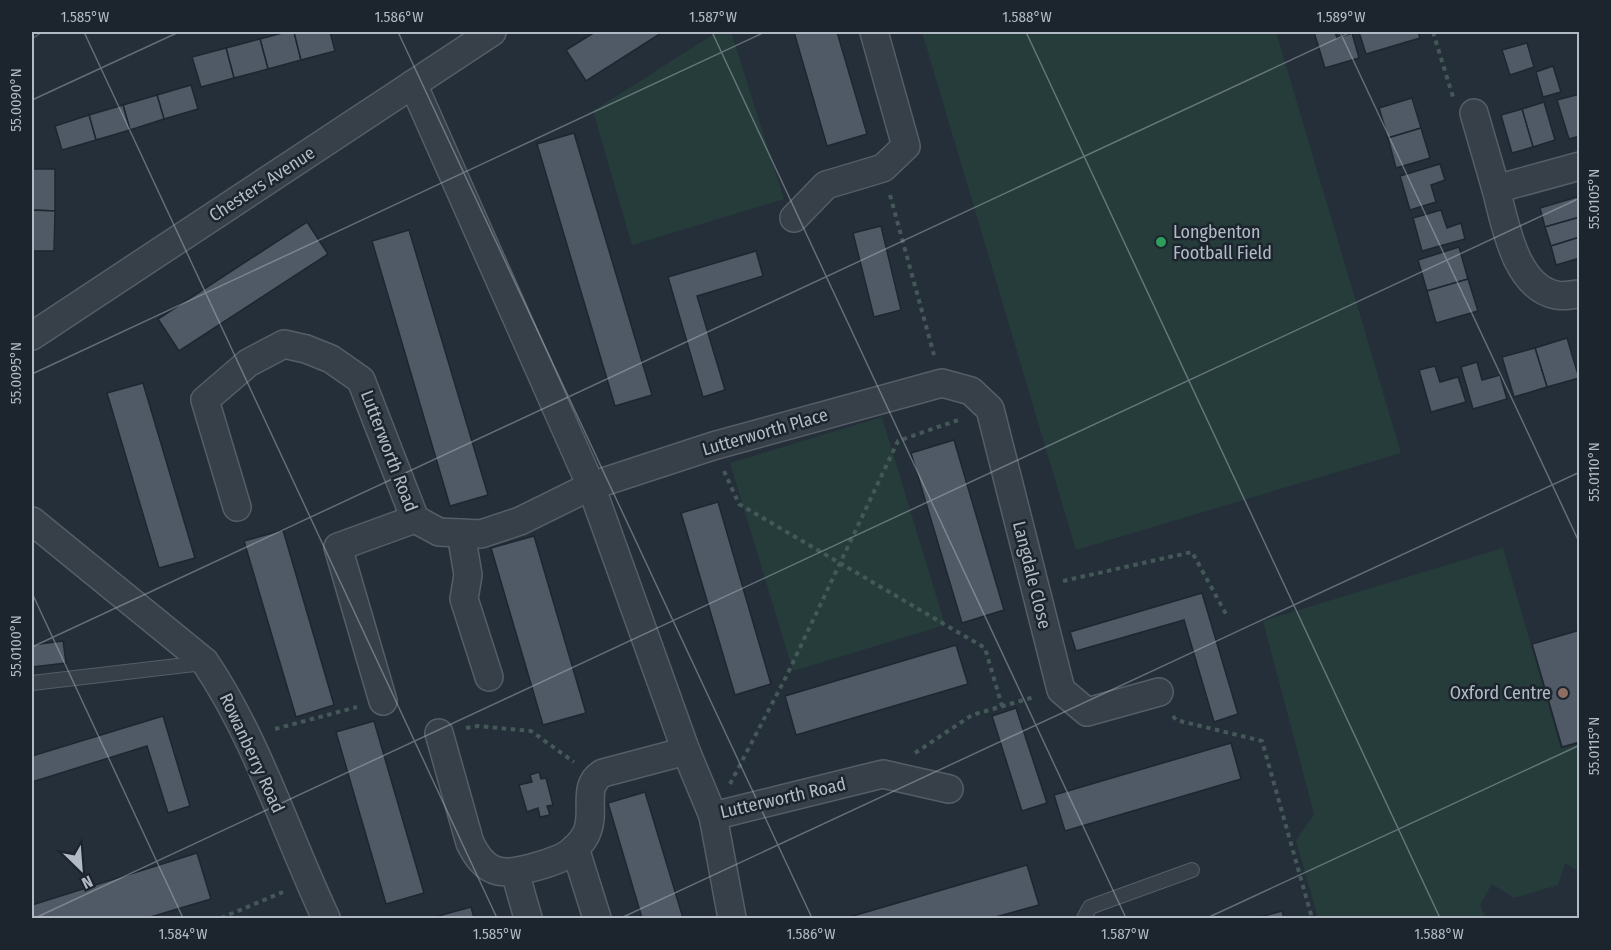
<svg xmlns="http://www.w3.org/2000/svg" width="1611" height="950" viewBox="0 0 1611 950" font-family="'Fira Sans Condensed',sans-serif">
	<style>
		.green { fill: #263c3b }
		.building { fill: #4f5a66; stroke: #1e2730; stroke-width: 1.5 }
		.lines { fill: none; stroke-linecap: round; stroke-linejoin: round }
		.lane-casing { stroke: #555e67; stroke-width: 16 }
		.street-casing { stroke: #555e67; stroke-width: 30 }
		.path { stroke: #455858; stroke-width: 4; stroke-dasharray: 4.5 4.5; stroke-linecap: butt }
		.lane { stroke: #374049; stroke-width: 14 }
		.street { stroke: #374049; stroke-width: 27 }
		.tram { stroke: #596570; stroke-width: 1.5 }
		.ticks { fill: none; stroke: #b2bbc5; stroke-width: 1.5; stroke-opacity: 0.45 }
		.leisure-dot { fill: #2e9e5b; stroke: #1c252e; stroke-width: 2 }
		.education-dot { fill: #8d6e63; stroke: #1c252e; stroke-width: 2 }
		.labels { text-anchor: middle; stroke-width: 5; stroke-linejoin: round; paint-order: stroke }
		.street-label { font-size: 18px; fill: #b2bbc5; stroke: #1c252e }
		.poi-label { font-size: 18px; fill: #b2bbc5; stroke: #1c252e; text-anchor: start }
		.neatline { fill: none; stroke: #b2bbc5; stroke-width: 2 }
		.ticks-label { font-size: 15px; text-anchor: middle; fill: #b2bbc5 }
	</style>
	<rect width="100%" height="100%" fill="#242f39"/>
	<!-- green -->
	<g class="green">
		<path d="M717,32H731L784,199L632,245L593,111Z"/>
		<path d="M922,32H1276L1401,453L1076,550Z"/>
		<path d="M882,417L945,625L793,671L730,463Z"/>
		<path d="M1503,548L1561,749L1579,744V872L1565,863L1558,885L1514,898L1492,884L1480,905L1486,918H1318L1296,841L1314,814L1263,621Z"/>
	</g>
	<!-- building -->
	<g class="building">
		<path d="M286,32H294L301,60L268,69L260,39Z"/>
		<path d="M294,32H330L335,51L301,60Z"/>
		<path d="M595,32H663L586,81L566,50Z"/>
		<path d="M794,32H837L867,134L827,146Z"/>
		<path d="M1314,32H1335L1337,38L1352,33L1359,58L1325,68Z"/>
		<path d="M1359,32H1418L1420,38L1366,54Z"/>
		<path d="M260,39L268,69L234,78L226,48Z"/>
		<path d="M1527,43L1534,67L1510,75L1502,50Z"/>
		<path d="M226,48L234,78L201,87L192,57Z"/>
		<path d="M1553,66L1561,92L1543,97L1536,72Z"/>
		<path d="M191,85L198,109L164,119L157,95Z"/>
		<path d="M1580,94V136L1569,139L1557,100Z"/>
		<path d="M157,95L164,119L130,130L123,105Z"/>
		<path d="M1412,98L1421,128L1388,138L1379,108Z"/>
		<path d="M1544,102L1555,140L1533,147L1522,109Z"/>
		<path d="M123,105L130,130L96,140L89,115Z"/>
		<path d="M1522,109L1533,147L1512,153L1501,115Z"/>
		<path d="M89,115L96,140L62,150L55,126Z"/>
		<path d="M1421,128L1430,158L1396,168L1388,138Z"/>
		<path d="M574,133L652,395L615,406L537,144Z"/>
		<path d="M1440,164L1445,180L1431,185L1436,202L1410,210L1400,176Z"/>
		<path d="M32,169H55V211L32,210Z"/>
		<path d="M1577,197L1580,217L1545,227L1540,208Z"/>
		<path d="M32,210L55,211L54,251H32Z"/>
		<path d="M1441,210L1447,228L1461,223L1465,239L1422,251L1413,218Z"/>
		<path d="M1580,217V237L1551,246L1545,227Z"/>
		<path d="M307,222L328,254L179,351L158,319Z"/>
		<path d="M881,226L901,310L874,317L853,233Z"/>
		<path d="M409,230L488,495L450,506L372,241Z"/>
		<path d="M1580,237V258L1556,265L1551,246Z"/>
		<path d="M1459,247L1468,279L1427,291L1418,260Z"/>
		<path d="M756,251L763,276L697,296L725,390L703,397L668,277Z"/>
		<path d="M1468,279L1478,311L1436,323L1427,291Z"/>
		<path d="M1567,338L1579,378L1547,387L1535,348Z"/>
		<path d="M1535,348L1547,387L1514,397L1502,357Z"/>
		<path d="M1477,362L1482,380L1500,375L1507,399L1473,409L1461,367Z"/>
		<path d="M1435,366L1440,382L1458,377L1466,402L1431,412L1419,370Z"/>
		<path d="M143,383L195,558L159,568L107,393Z"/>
		<path d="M954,440L1004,610L962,623L911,453Z"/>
		<path d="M718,502L771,684L735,695L681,513Z"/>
		<path d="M283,530L334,705L296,717L244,541Z"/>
		<path d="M534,536L586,713L543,725L491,548Z"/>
		<path d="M1202,593L1238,714L1214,722L1184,620L1076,651L1070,632Z"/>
		<path d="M1580,630V742L1562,747L1532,644Z"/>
		<path d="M63,641L66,663L32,667V645Z"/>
		<path d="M956,645L968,684L796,735L785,696Z"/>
		<path d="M1016,708L1047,803L1022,811L992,716Z"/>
		<path d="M163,716L190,806L168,813L147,746L32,782V756Z"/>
		<path d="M374,721L424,893L386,904L336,732Z"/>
		<path d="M1231,743L1241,779L1065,831L1054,795Z"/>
		<path d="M539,772L541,779L546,778L553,805L547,806L550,815L540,817L538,808L527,812L519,785L532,782L530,775Z"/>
		<path d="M645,792L683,918H642L608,803Z"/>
		<path d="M197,853L211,899L147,918H32V905Z"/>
		<path d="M1027,865L1039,905L992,918H846Z"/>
		<path d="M471,907L474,918H431Z"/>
		<path d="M1282,911L1284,918H1256Z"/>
	</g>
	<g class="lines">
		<defs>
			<g id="lane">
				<path d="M32,683L203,663"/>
				<path d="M1084,918L1090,907L1192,870"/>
			</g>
			<g id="street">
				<path d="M413,84L591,486L686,751L713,816L883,774L949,789"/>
				<path d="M1474,113L1496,189"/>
				<path d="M1580,166L1496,189C1505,223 1515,287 1556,295C1563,297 1573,294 1580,294"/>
				<path d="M794,218L826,185L883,168L906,146L874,32"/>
				<path d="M32,336L492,32"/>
				<path d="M237,507L205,400L248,363L284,344L306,349L331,359L361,380L415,519L439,532L481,534L520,521L591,486L713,446L942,383L971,391L990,409L1061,690L1087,712L1159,692"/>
				<path d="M32,521L205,662C258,741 286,833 326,918"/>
				<path d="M461,533L468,575L464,599L489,677"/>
				<path d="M383,701L338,547L415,519"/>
				<path d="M439,733L470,843C476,855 484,868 498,871C513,875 547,864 561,858C572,853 583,842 587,832C596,811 581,785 603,773L686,751"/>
				<path d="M713,816L732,918"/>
				<path d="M575,848L597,918"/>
				<path d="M515,872L528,918"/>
			</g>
		</defs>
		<!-- lane casing -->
		<use href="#lane" class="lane-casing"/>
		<!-- street casing -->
		<use href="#street" class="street-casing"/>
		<!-- path -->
		<g class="path">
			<path d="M1433,32L1453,97"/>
			<path d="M890,195L934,355"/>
			<path d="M724,471L739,504L985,648L1002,706"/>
			<path d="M1063,581L1192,552L1226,614"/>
			<path d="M1173,716L1176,720L1262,741L1312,918"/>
			<path d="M466,728L478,726L531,731L574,762"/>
			<path d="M275,729L357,707"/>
			<path d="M915,753L972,715L1034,697"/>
			<path d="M730,784L787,675L898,441L961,419"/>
			<path d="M221,918L283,892"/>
		</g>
		<!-- lane -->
		<use href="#lane" class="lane"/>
		<!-- street -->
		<use href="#street" class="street"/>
		<!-- tram -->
		<path class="tram" d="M32,39L42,32"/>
	</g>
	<!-- ticks -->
	<path class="ticks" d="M84,32L497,918M398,32L812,918M712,32L1126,918M1026,32L1440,918M1340,32L1580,544M32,100L179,32M32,374L765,32M32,593L183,918M32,647L1351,32M35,918L1580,198M621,918L1580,472M1207,918L1580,745"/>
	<!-- markers -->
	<circle class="leisure-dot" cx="1161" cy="242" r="6"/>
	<circle class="education-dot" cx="1563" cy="693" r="6"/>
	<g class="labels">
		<!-- street labels -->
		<g class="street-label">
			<text transform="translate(262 184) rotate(-33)" y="6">Chesters Avenue</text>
			<text transform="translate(765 432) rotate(-16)" y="6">Lutterworth Place</text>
			<text transform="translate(389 451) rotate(69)" y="6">Lutterworth Road</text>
			<text transform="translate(1032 575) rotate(76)" y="6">Langdale Close</text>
			<text transform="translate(252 753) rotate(65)" y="6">Rowanberry Road</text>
			<text transform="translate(783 798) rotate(-13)" y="6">Lutterworth Road</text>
		</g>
		<!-- poi labels -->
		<g class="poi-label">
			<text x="1173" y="238">Longbenton<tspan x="1173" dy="21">Football Field</tspan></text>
			<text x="1551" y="699" text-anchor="end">Oxford Centre</text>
		</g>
	</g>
	<!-- border -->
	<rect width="1611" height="950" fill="none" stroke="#1c252e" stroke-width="66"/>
	<!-- north arrow -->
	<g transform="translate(81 869) rotate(155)" stroke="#1c252e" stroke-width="4.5" paint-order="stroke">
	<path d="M0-4.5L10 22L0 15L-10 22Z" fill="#b2bbc5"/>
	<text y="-9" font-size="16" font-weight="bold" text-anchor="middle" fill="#b2bbc5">N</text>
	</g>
	<rect x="33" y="33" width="1545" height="884" class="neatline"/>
	<g class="ticks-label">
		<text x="85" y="22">1.585°W</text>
		<text x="399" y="22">1.586°W</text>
		<text x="713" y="22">1.587°W</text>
		<text x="1027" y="22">1.588°W</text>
		<text x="1341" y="22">1.589°W</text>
		<text transform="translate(16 100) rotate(-90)" y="5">55.0090°N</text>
		<text transform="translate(1594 199) rotate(-90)" y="5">55.0105°N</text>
		<text transform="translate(16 373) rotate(-90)" y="5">55.0095°N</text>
		<text transform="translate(1594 472) rotate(-90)" y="5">55.0110°N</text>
		<text transform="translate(16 646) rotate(-90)" y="5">55.0100°N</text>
		<text transform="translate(1594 746) rotate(-90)" y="5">55.0115°N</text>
		<text x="183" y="939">1.584°W</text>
		<text x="497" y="939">1.585°W</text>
		<text x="811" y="939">1.586°W</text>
		<text x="1125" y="939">1.587°W</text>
		<text x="1439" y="939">1.588°W</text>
	</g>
</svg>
